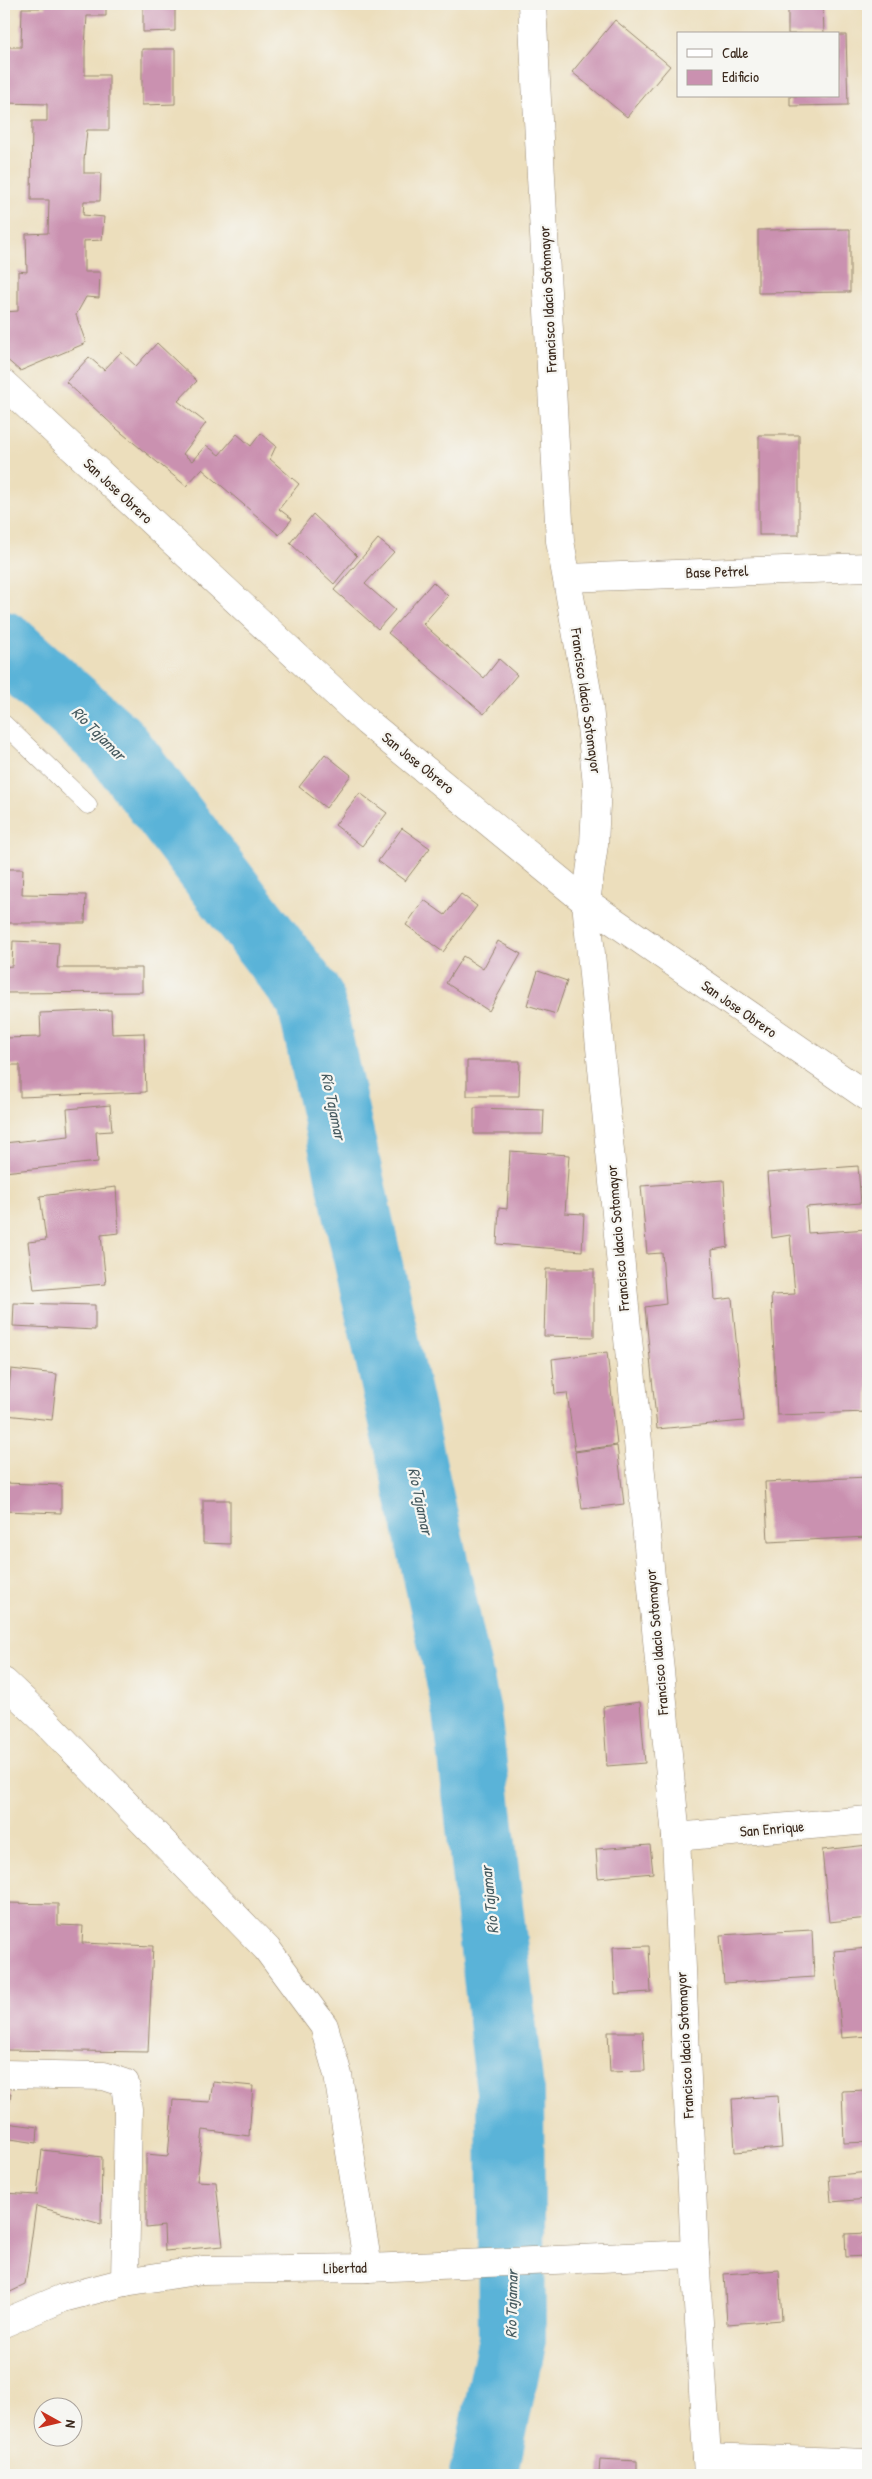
<svg xmlns="http://www.w3.org/2000/svg" width="872" height="2479" viewBox="0 0 872 2479" font-family="'Patrick Hand',sans-serif">
	<style>
		.lines { fill: none; stroke-linecap: round; stroke-linejoin: round }
		.river { stroke: #5ab3d8; stroke-width: 68 }
		.building { fill: #ca91b0 }
		.lane-casing { stroke: #94846d; stroke-width: 19 }
		.street-casing { stroke: #94846d; stroke-width: 29 }
		.lane { stroke: #fff; stroke-width: 18 }
		.street { stroke: #fff; stroke-width: 28 }
		.labels { text-anchor: middle; stroke-width: 4.5; stroke-linejoin: round; paint-order: stroke }
		.street-label { font-size: 15px; fill: #3b2a1e; stroke: #f6f6f2 }
		.water-label { font-size: 16px; font-style: italic; fill: #465a5f; stroke: #f6f6f2 }
	</style>
	<rect width="100%" height="100%" fill="#f6f6f2"/>
	<filter id="ink" filterUnits="userSpaceOnUse"><feTurbulence type="fractalNoise" baseFrequency=".02" numOctaves="2"/><feDisplacementMap in="SourceGraphic" scale="10" xChannelSelector="R" yChannelSelector="G"/><feConvolveMatrix kernelMatrix="1 2 1 2 8 2 1 2 1" color-interpolation-filters="sRGB"/></filter>
	<filter id="wash" filterUnits="userSpaceOnUse"><feTurbulence type="fractalNoise" baseFrequency=".0096" numOctaves="4" result="noise"/><feDisplacementMap in="SourceGraphic" scale="20" xChannelSelector="R" yChannelSelector="G"/><feGaussianBlur stdDeviation="1.12" result="paint"/><feColorMatrix in="noise" values="0 0 0 0 0 0 0 0 0 0 0 0 0 0 0 0 0 1.4 0 .05"/><feComposite in="paint" operator="in"/></filter>
	<g filter="url(#wash)">
		<rect width="100%" height="100%" fill="#ecdebc"/>
		<g class="lines">
			<!-- river -->
			<path class="river" d="M4,645L115,744L310,998L467,1712L510,2091L512,2339L484,2475"/>
		</g>
		<g id="blocks">
			<!-- building -->
			<g class="building">
				<path d="M45,4H106V16H87L85,47V75H109V130H87L84,160V173H101L100,201H84L83,215L104,217L102,240L84,241V272H100L99,298L86,297L76,315L86,343L20,371L4,357V312L18,311V271L27,272L26,234L48,233L49,200H31L32,121H47V104L4,103V47H21L22,8H45Z"/>
				<path d="M143,4H175V31L143,32Z"/>
				<path d="M788,4H823L824,34H788Z"/>
				<path d="M615,20L670,66L627,117L572,72Z"/>
				<path d="M838,35H846L848,105L790,106V96H838Z"/>
				<path d="M142,49H175V104L142,105Z"/>
				<path d="M850,229V292L758,293V230Z"/>
				<path d="M157,343L197,381L178,401L206,423L183,454L192,461L206,445L219,455L237,434L251,446L261,433L276,446L270,459L299,484L279,509L292,519L279,535L202,469L186,486L117,429L66,382L89,357L104,370L121,352L136,366Z"/>
				<rect x="759" y="435" width="40" height="100"/>
				<path d="M313,514L357,556L334,584L290,543Z"/>
				<path d="M378,539L394,552L365,584L395,610L378,629L334,590Z"/>
				<path d="M433,582L448,596L423,624L484,678L499,659L517,675L484,714L388,633Z"/>
				<path d="M325,754L351,775L326,808L299,787Z"/>
				<path d="M360,793L387,813L362,846L335,825Z"/>
				<path d="M402,828L430,848L405,881L378,861Z"/>
				<path d="M4,869H23L22,894L86,895L85,923H4Z"/>
				<path d="M461,894L477,906L443,952L406,925L424,900L445,915Z"/>
				<path d="M13,941L59,943L57,968H142V992L4,993V967L12,966Z"/>
				<path d="M498,941L521,954L489,1011L446,983L463,956L483,969Z"/>
				<path d="M538,971L567,981L556,1014L527,1005Z"/>
				<path d="M111,1010L112,1034L144,1033L146,1092L20,1097V1065H4V1038L41,1037L40,1013Z"/>
				<path d="M467,1061H520L519,1096H467Z"/>
				<path d="M110,1105L112,1131L96,1132L98,1162L4,1172V1143L69,1136L67,1109Z"/>
				<path d="M474,1108L544,1110L543,1134H474Z"/>
				<path d="M510,1151L569,1155L565,1213L584,1214L582,1251L497,1244L499,1208L507,1209Z"/>
				<path d="M858,1166L861,1203L806,1207L808,1233L868,1229V1412L777,1415L771,1295L795,1294L790,1235L772,1238L767,1173Z"/>
				<path d="M724,1180L728,1247L712,1250L715,1300L732,1298L744,1421L657,1429L645,1307L666,1304L662,1253L647,1254L641,1186Z"/>
				<path d="M116,1187L119,1233L101,1235L106,1284L34,1290L28,1242L46,1240L40,1196Z"/>
				<path d="M546,1269H594V1337L544,1336Z"/>
				<path d="M14,1303L95,1305V1330L13,1326Z"/>
				<path d="M607,1352L617,1445L575,1451L567,1393L555,1394L552,1359Z"/>
				<path d="M11,1369L57,1374L52,1420L6,1415Z"/>
				<path d="M617,1446L624,1504L582,1509L575,1452Z"/>
				<path d="M867,1477L868,1537L768,1542L765,1482Z"/>
				<path d="M4,1483L61,1485V1513L4,1511Z"/>
				<path d="M203,1500H230V1544L203,1543Z"/>
				<path d="M640,1702L645,1763L607,1766L603,1707Z"/>
				<path d="M650,1845L653,1873L598,1878L596,1849Z"/>
				<path d="M868,1845V1918L829,1922L822,1850Z"/>
				<path d="M6,1903L58,1904V1925L83,1926L82,1943L153,1946L148,2052L4,2050Z"/>
				<path d="M812,1930L814,1977L724,1983L720,1935Z"/>
				<path d="M649,1946L651,1992L615,1994L613,1947Z"/>
				<path d="M868,1948V2036L842,2038L834,1951Z"/>
				<path d="M608,2032H643L645,2071L610,2072Z"/>
				<path d="M213,2082L253,2086L249,2136L203,2130L197,2181L216,2182L223,2246L165,2251L164,2226L146,2228V2154L168,2156L173,2100L210,2102Z"/>
				<path d="M868,2090V2142L844,2143L842,2091Z"/>
				<path d="M11,2094L6,2123L38,2127L37,2143L4,2138V2095Z"/>
				<path d="M778,2096L782,2148L735,2152L732,2099Z"/>
				<path d="M42,2150L102,2157L101,2224L36,2206L25,2285L4,2295V2193L37,2195Z"/>
				<path d="M868,2172V2199L831,2202L829,2176Z"/>
				<path d="M868,2233V2317H867L865,2256L846,2257L845,2234Z"/>
				<path d="M779,2270L782,2320L727,2324L724,2274Z"/>
				<path d="M600,2459L637,2461V2475H599Z"/>
			</g>
		</g>
	</g>
	<g filter="url(#ink)">
		<use href="#blocks" fill-opacity="0" stroke="#94846d" stroke-width="1"/>
		<g class="lines">
			<defs>
				<path id="lane" d="M4,724L88,805"/>
				<g id="street">
					<path d="M532,4L560,541L588,697L597,785L594,844L586,902L676,1837L695,2254L708,2475"/>
					<path d="M4,384L367,722L586,902L868,1097"/>
					<path d="M567,578L868,567"/>
					<path d="M4,1682L46,1722L267,1949L324,2026L338,2075L368,2268"/>
					<path d="M676,1837L868,1820"/>
					<path d="M4,2074L104,2076L125,2083L128,2109L125,2282"/>
					<path d="M4,2323L63,2298L125,2282L202,2270L368,2268L695,2254"/>
					<path d="M707,2457L868,2463"/>
				</g>
			</defs>
			<!-- lane casing -->
			<use href="#lane" class="lane-casing"/>
			<!-- street casing -->
			<use href="#street" class="street-casing"/>
			<!-- lane -->
			<use href="#lane" class="lane"/>
			<!-- street -->
			<use href="#street" class="street"/>
		</g>
	</g>
	<g class="labels">
		<!-- street labels -->
		<g class="street-label">
			<text transform="translate(548 299) rotate(-93)" y="5">Francisco Idacio Sotomayor</text>
			<text transform="translate(118 491) rotate(43)" y="5">San Jose Obrero</text>
			<text transform="translate(717 572) rotate(-2)" y="5">Base Petrel</text>
			<text transform="translate(586 701) rotate(82)" y="5">Francisco Idacio Sotomayor</text>
			<text transform="translate(418 763) rotate(39)" y="5">San Jose Obrero</text>
			<text transform="translate(739 1009) rotate(35)" y="5">San Jose Obrero</text>
			<text transform="translate(618 1238) rotate(-95)" y="5">Francisco Idacio Sotomayor</text>
			<text transform="translate(657 1642) rotate(-95)" y="5">Francisco Idacio Sotomayor</text>
			<text transform="translate(772 1829) rotate(-5)" y="5">San Enrique</text>
			<text transform="translate(685 2045) rotate(-93)" y="5">Francisco Idacio Sotomayor</text>
			<text transform="translate(345 2268) rotate(-1)" y="5">Libertad</text>
		</g>
		<!-- water labels -->
		<g class="water-label">
			<text transform="translate(99 733) rotate(45)" y="6">Río Tajamar</text>
			<text transform="translate(334 1106) rotate(78)" y="6">Río Tajamar</text>
			<text transform="translate(421 1501) rotate(78)" y="6">Río Tajamar</text>
			<text transform="translate(489 1900) rotate(-96)" y="6">Río Tajamar</text>
			<text transform="translate(511 2304) rotate(-89)" y="6">Río Tajamar</text>
		</g>
	</g>
	<!-- margin -->
	<rect width="872" height="2479" fill="none" stroke="#f6f6f2" stroke-width="20"/>
	<!-- legend -->
	<rect x="677" y="32" width="162" height="65" fill="#f6f6f2" stroke="#aba49d"/>
	<rect x="687" y="49" width="25" height="8" fill="#ffffff" stroke="#aba49d"/>
	<text x="722" y="58" font-size="15" fill="#3b2a1e">Calle</text>
	<rect x="687" y="70" width="25" height="15" fill="#ca91b0" stroke="#aba49d"/>
	<text x="722" y="82" font-size="15" fill="#3b2a1e">Edificio</text>
	<!-- north arrow -->
	<g transform="translate(58 2422) rotate(98)"><circle r="24" fill="#f6f6f2" stroke="#aba49d"/>
	<path d="M0-4L9 19L0 12L-9 19Z" fill="#c8321e"/>
	<text y="-8" font-size="14" font-weight="bold" text-anchor="middle" fill="#3b2a1e">N</text>
	</g>
</svg>
